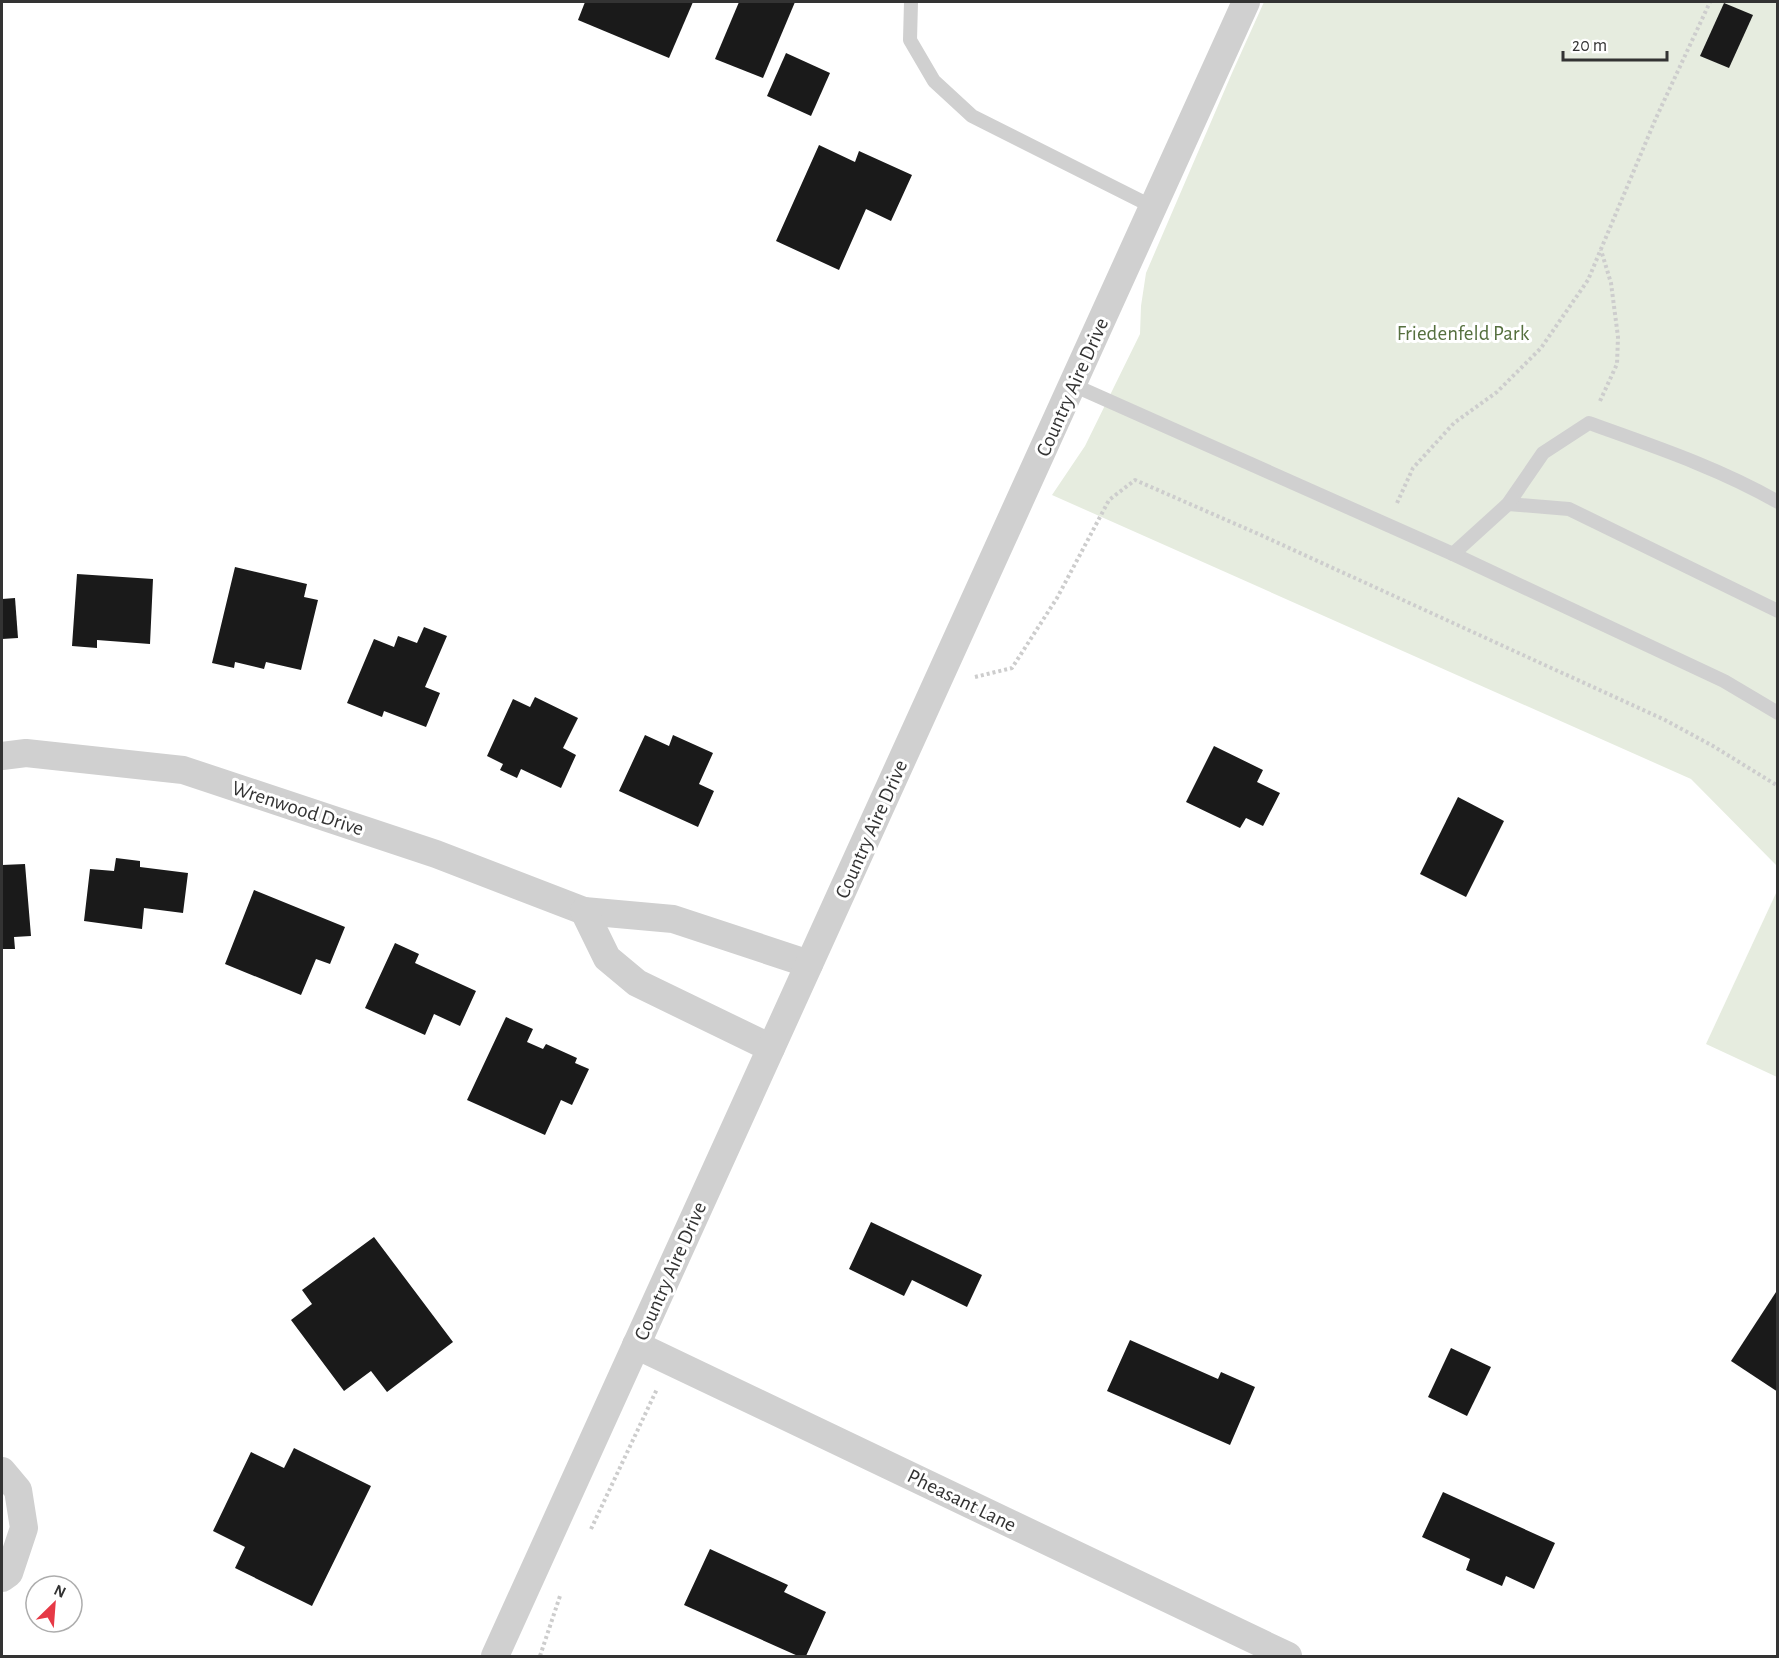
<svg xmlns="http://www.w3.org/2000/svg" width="1779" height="1658" viewBox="0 0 1779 1658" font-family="'Alegreya Sans',sans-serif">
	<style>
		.green { fill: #e6ecdf }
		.building { fill: #1a1a1a }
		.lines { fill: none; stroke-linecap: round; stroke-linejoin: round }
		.path { stroke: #cdcdcd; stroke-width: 4; stroke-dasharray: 3 3; stroke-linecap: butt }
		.service { stroke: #d0d0d0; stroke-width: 14 }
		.minor { stroke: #d0d0d0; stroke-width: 28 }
		.labels { text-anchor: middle; stroke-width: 6; stroke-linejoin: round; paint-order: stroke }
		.park-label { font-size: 21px; fill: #56703f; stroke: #fff }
		.street-label { font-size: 21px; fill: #333; stroke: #fff }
	</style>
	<rect width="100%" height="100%" fill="#fff"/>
	<!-- green -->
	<g class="green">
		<path d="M1264,2H1777V866L1691,779L1052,495L1085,446L1140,334L1141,306L1146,273L1232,73Z"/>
		<path d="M1777,891V1077L1706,1044Z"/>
	</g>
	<!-- building -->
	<g class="building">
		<path d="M585,2H693L669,58L578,20Z"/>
		<path d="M739,2H795L763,78L715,59Z"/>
		<path d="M1724,3L1753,15L1729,68L1700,56Z"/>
		<path d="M786,53L830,73L811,116L767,96Z"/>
		<path d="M819,145L855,162L859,151L912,175L891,221L866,209L839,270L776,241Z"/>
		<path d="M235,567L307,584L304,597L318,600L301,670L266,662L264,669L235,662L234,668L212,663Z"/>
		<path d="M77,574L153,579L150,644L97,640V648L72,646Z"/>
		<path d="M15,598L18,638L2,639V599Z"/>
		<path d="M424,627L447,636L425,687L440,693L426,727L384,711L382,717L347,703L374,639L394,647L398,636L417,643Z"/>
		<path d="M535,697L578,718L563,748L576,755L561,788L521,769L517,778L500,770L503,764L487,756L513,699L530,707Z"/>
		<path d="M645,735L669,746L673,735L713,753L699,784L714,791L698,827L619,791Z"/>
		<path d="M1214,746L1263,770L1257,782L1280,793L1263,826L1246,818L1240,828L1186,802Z"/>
		<path d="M1458,797L1504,821L1466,897L1420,874Z"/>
		<path d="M116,858L140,861V867L188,873L183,913L144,908L142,929L84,921L90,869L114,871Z"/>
		<path d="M25,864L31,936L14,937L15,949H2V865Z"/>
		<path d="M254,890L345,927L330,964L316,959L301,995L225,964Z"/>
		<path d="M395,943L419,954L415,963L476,991L460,1026L434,1014L425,1035L365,1008Z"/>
		<path d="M506,1017L533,1029L527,1042L543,1049L546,1044L577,1058L575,1063L589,1069L572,1105L561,1100L545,1135L467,1100Z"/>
		<path d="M871,1222L982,1275L967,1307L912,1280L904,1296L849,1269Z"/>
		<path d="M374,1237L453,1342L387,1392L371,1371L344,1391L291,1320L312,1304L302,1290Z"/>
		<path d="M1778,1289V1392L1731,1361Z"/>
		<path d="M1130,1340L1218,1379L1221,1372L1255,1387L1230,1445L1107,1391Z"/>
		<path d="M1451,1348L1491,1367L1467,1416L1428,1397Z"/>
		<path d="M294,1448L371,1486L312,1606L235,1568L245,1547L213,1531L251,1452L284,1468Z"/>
		<path d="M1443,1492L1555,1543L1534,1589L1506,1576L1502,1586L1466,1570L1470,1559L1422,1537Z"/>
		<path d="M710,1549L788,1585L784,1592L826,1612L806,1656H798L684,1605Z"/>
	</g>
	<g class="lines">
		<!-- path -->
		<g class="path">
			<path d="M1600,401L1617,364L1618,337L1611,283L1601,250"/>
			<path d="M1397,503L1413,468L1454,423L1497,392L1541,348L1588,280L1656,118L1710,2"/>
			<path d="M975,677L1012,668L1057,598L1109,500L1135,480L1263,536L1665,720L1713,746L1778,786"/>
			<path d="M591,1529L657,1389"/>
			<path d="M540,1656L560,1596"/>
		</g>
		<!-- service -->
		<g class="service">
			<path d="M911,2L910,40L934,81L972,116L1153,207"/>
			<path d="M1073,385L1453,554L1724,681L1778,713"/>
			<path d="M1508,504L1569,509L1778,611"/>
			<path d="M1453,554L1508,504L1543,453L1589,423C1653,446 1719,468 1778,502"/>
		</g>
		<!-- minor -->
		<g class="minor">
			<path d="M2,756L26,753L183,770L436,854L584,911L673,919L809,964"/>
			<path d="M584,911L607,958L637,983L771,1048"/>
			<path d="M636,1345L1288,1656"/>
			<path d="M2,1471L18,1490L24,1528L9,1573L2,1578"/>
			<path d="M495,1656L1246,2"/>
		</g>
	</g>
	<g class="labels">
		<!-- park labels -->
		<g class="park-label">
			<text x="1463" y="340">Friedenfeld Park</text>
		</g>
		<!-- street labels -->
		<g class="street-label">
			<text transform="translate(1072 387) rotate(-66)" y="7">Country Aire Drive</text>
			<text transform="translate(298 808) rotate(18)" y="7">Wrenwood Drive</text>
			<text transform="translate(871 829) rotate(-66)" y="7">Country Aire Drive</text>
			<text transform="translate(670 1271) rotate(-66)" y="7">Country Aire Drive</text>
			<text transform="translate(962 1500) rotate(26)" y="7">Pheasant Lane</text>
		</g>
	</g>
	<!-- border -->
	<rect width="1779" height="1658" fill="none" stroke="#333333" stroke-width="6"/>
	<!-- north arrow -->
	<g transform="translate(54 1604) rotate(25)"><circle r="28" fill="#ffffff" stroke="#adadad" stroke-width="1.5"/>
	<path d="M0-4.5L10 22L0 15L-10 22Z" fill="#e63946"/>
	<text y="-9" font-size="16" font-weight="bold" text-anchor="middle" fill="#333333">N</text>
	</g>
	<!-- scale -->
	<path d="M1563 51v9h104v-9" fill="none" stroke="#333333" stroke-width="3"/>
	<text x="1572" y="51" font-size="18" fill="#333333" stroke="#ffffff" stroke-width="4.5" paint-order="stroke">20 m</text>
</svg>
